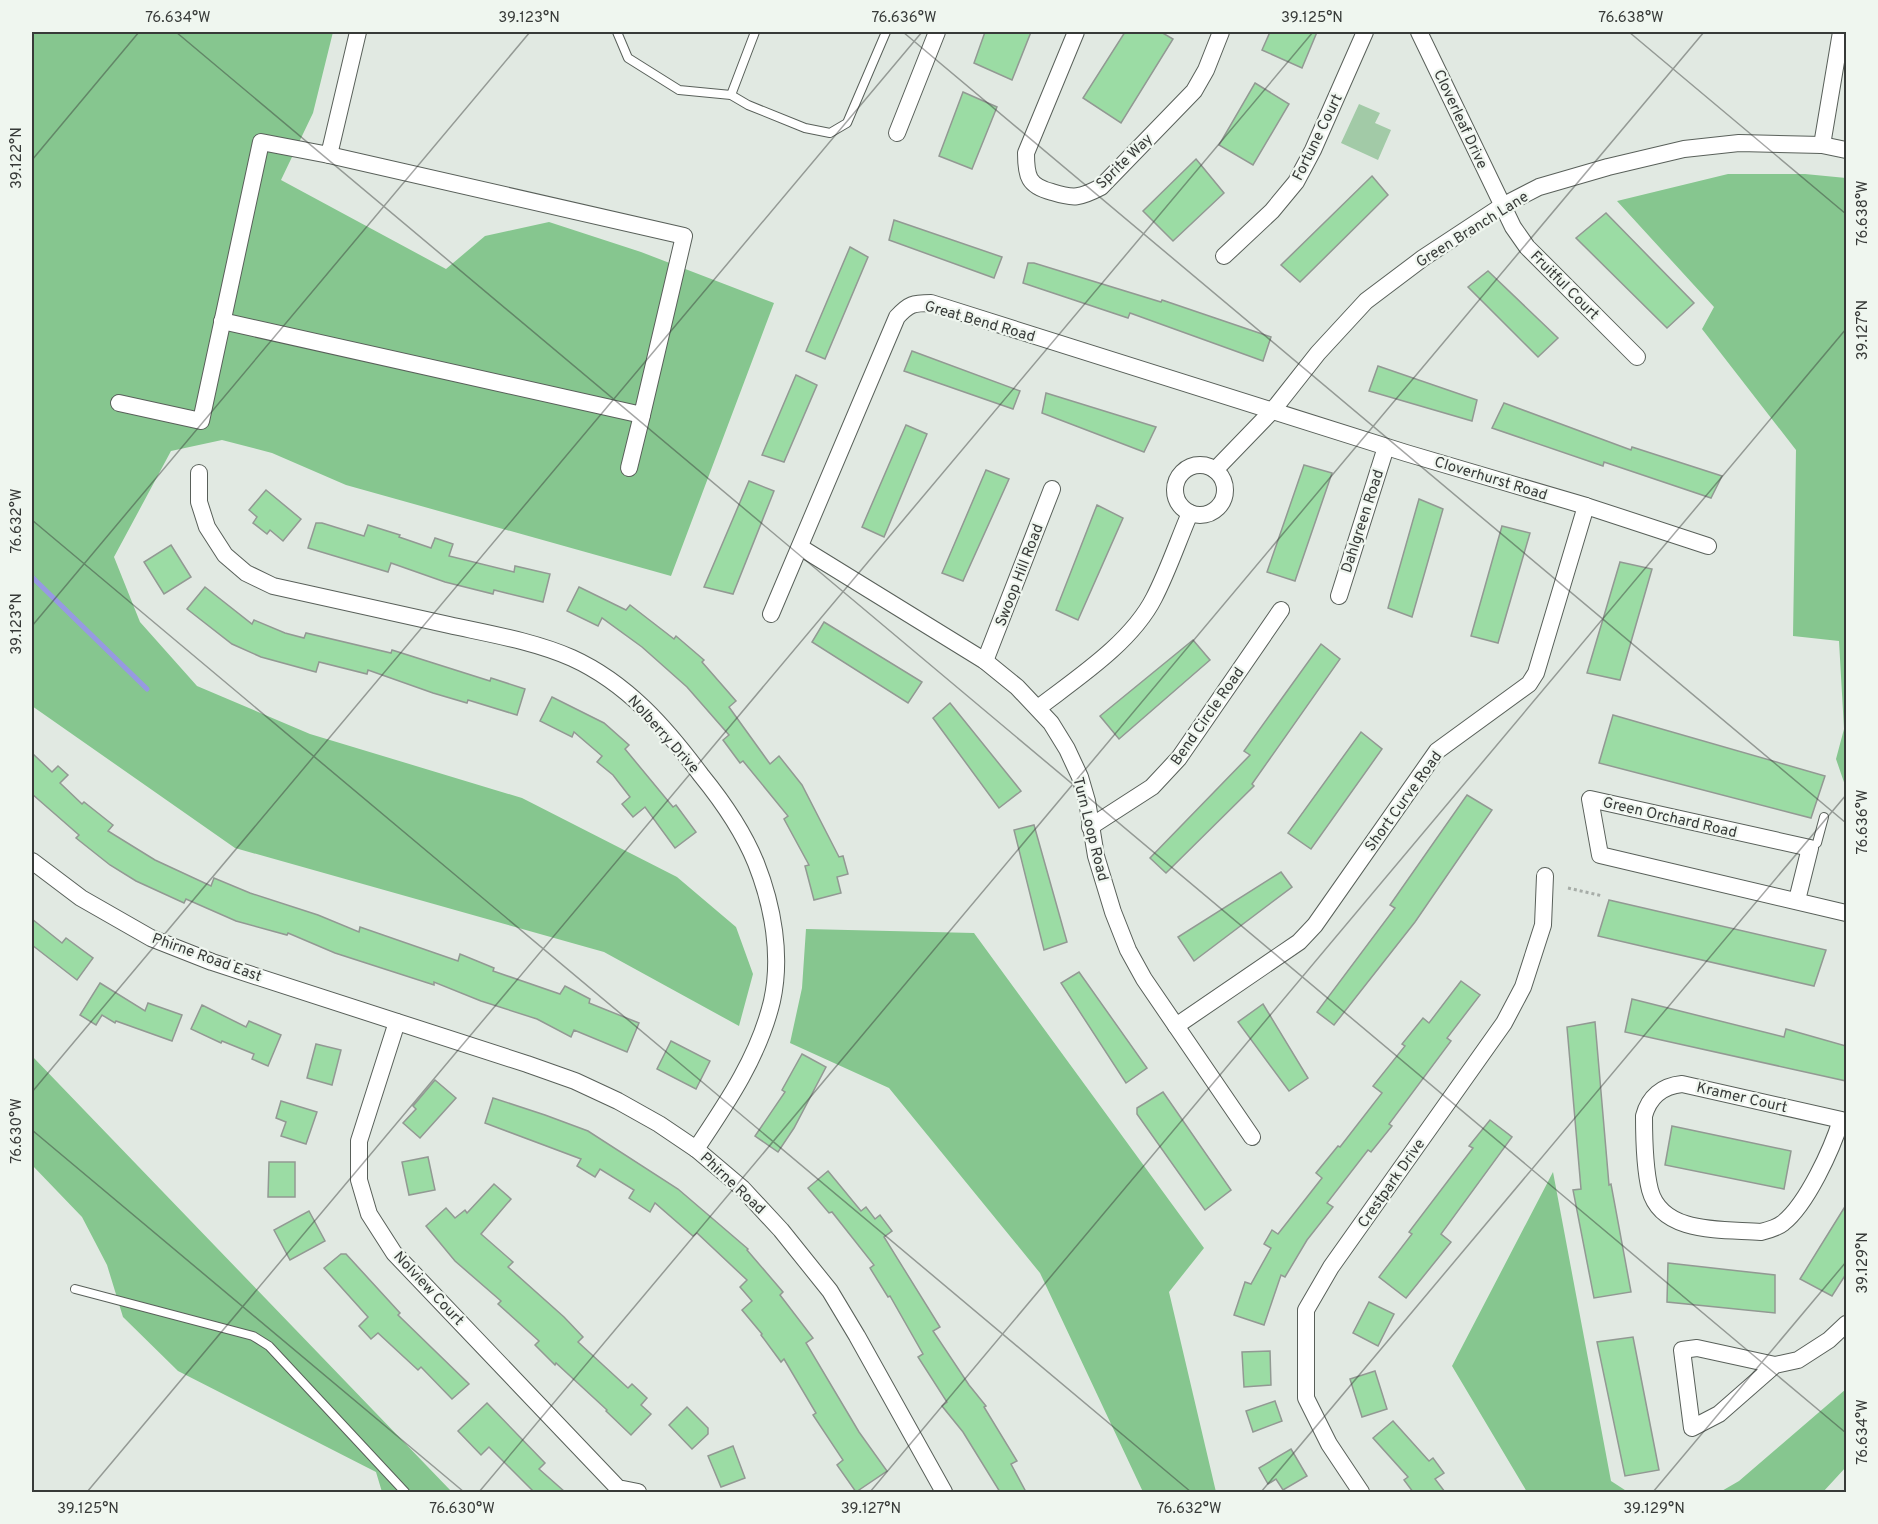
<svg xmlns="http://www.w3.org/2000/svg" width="1878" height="1524" viewBox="0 0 1878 1524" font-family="Overpass,sans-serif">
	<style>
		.green { fill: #a2caa7 }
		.forest { fill: #86c68f }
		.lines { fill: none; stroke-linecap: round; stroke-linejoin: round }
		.stream { stroke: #979ae1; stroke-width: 5 }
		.building { fill: #9bdca4; stroke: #929993; stroke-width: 1.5 }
		.service-casing { stroke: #59605a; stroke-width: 10 }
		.minor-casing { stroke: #59605a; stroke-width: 18 }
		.path { stroke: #a7ada8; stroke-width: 3; stroke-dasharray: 3 3; stroke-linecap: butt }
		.service { stroke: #fff; stroke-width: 8 }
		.minor { stroke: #fff; stroke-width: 16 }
		.ticks { fill: none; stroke: #373a38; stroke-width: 1.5; stroke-opacity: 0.45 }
		.labels { text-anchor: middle; stroke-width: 4.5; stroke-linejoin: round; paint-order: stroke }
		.street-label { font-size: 15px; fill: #373a38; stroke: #eff6ef }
		.neatline { fill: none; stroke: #373a38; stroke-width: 2 }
		.ticks-label { font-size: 15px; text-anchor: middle; fill: #373a38 }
	</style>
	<rect width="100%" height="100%" fill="#e1e9e2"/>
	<!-- green -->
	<path class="green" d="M1359,104L1380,113L1375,123L1391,130L1378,160L1341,143Z"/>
	<!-- forest -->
	<g class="forest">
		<path d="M32,32H333L313,113L281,180L446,269L485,236L549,222L641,252L774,303L671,576L346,485L272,453L222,440L171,451L114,557L140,622L197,686L310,734L522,798L677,877L736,927L753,974L739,1026L604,952L235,848L32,706Z"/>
		<path d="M1728,174H1805L1846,178V788L1836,759L1844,729L1839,641L1793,636L1796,450L1702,329L1714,307L1617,201Z"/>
		<path d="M806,929L974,933L1204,1248L1169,1292L1216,1492H1143L1040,1273L889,1088L790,1043L802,988Z"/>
		<path d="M32,1056L452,1492H382L376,1472L178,1371L123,1317L107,1265L82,1217L32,1165Z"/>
		<path d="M1553,1172L1611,1481L1628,1492H1527L1452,1366Z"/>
		<path d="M1846,1389V1467L1823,1492H1720L1739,1481Z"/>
	</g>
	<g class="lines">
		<!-- stream -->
		<path class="stream" d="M32,577L147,689"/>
	</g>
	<!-- building -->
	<g class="building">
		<path d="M985,32H1031L1012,80L974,63Z"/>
		<path d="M1125,32H1161L1173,39L1121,123L1083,98Z"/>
		<path d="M1270,32H1317L1302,68L1262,50Z"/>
		<path d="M1255,83L1289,104L1253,165L1219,145Z"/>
		<path d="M963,92L997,107L972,169L939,156Z"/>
		<path d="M1196,159L1224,193L1173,241L1143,211Z"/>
		<path d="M1372,176L1388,195L1300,282L1281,265Z"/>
		<path d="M1606,213L1694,303L1667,328L1576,238Z"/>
		<path d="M894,220L1002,257L994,278L889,240Z"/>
		<path d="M850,247L868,257L825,359L806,351Z"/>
		<path d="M1028,263H1034L1161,302L1162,300L1271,337L1263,361L1130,313L1128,318L1023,283Z"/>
		<path d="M1488,271L1558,338L1538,357L1468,287Z"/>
		<path d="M912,351L1020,391L1013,409L904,371Z"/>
		<path d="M1378,366L1477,400L1472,421L1369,391Z"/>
		<path d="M796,375L817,385L784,462L762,455Z"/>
		<path d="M1046,393L1156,427L1144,452L1042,413Z"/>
		<path d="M1504,403L1631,450L1632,447L1722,476L1711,498L1604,462L1603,466L1492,428Z"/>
		<path d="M906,425L927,434L884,537L862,527Z"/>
		<path d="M1304,465L1332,473L1295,581L1267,572Z"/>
		<path d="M986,470L1009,479L963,581L942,573Z"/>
		<path d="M749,481L774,491L733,594L704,587Z"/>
		<path d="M266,490L301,519L283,541L270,530L267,534L253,523L257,517L249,510Z"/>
		<path d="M1419,499L1443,509L1412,617L1388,608Z"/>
		<path d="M1097,505L1123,518L1078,620L1056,610Z"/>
		<path d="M316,523H322L364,536L368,525L400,535L399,537L431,548L435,538L453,544L449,556L514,572L515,566L550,574L543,602L494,590L493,594L445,582L391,563L388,572L308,548Z"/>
		<path d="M1502,526L1530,533L1498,643L1471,636Z"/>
		<path d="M171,545L191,577L164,594L144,562Z"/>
		<path d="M1620,562L1652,569L1620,680L1587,673Z"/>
		<path d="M205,587L252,624L254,620L285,633L304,638L306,633L391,653L392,650L490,681L491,678L525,689L517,715L468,700L467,703L433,693L368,670L367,674L319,662L316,672L261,657L232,644L187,609Z"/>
		<path d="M579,587L626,610L630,605L674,639L676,636L704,660L702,662L736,701L729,707L770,764L779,756L802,785L839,857L843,856L848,874L837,877L841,893L814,900L805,866L809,865L784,819L788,816L743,761L740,763L723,740L729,735L687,687L642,647L602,618L598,626L567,611Z"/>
		<path d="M824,622L922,682L908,703L812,642Z"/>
		<path d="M1193,640L1210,660L1119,739L1100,716Z"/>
		<path d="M1321,644L1340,659L1252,784L1254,786L1166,873L1150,858L1250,755L1244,751Z"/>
		<path d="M552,697L604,723L629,745L625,749L673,807L676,805L696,832L675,848L645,807L633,817L622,804L630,797L613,775L597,762L602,756L574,732L572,737L540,721Z"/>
		<path d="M950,703L1021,791L999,808L933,718Z"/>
		<path d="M1613,715L1825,776L1811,818L1599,763Z"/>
		<path d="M1361,732L1382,749L1311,849L1288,833Z"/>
		<path d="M32,753L52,772L58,766L68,775L60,783L82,804L84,802L113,825L108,831L155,860L211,886L214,878L250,893L318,915L359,932L360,927L458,961L460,954L494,968L493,971L560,994L565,986L590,999L589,1003L639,1023L627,1052L574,1030L571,1037L537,1019L481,1001L434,982V985L335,953L288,933L287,935L236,921L186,899L184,903L136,881L110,865L76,838L79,835L32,794Z"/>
		<path d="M1467,795L1492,810L1415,922L1334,1025L1317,1012L1395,908L1390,905Z"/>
		<path d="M1034,825L1067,942L1044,950L1014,830Z"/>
		<path d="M1281,872L1292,887L1194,961L1178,937Z"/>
		<path d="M1609,900L1826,950L1814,986L1598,936Z"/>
		<path d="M32,919L62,943L66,938L93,958L77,980L32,945Z"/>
		<path d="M1079,972L1147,1068L1126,1083L1061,983Z"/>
		<path d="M1461,981L1480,995L1447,1038L1451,1041L1389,1124L1392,1126L1371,1152L1368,1150L1327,1203L1333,1207L1307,1240L1285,1277L1281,1275L1264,1325L1234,1315L1245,1282L1251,1284L1271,1248L1264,1244L1272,1230L1278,1234L1322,1178L1316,1173L1338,1146L1340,1147L1382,1093L1373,1086L1405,1046L1402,1044L1423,1018L1429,1023Z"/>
		<path d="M100,983L145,1011L148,1003L182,1015L172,1041L116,1021L115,1023L102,1015L96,1025L80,1015Z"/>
		<path d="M1632,999L1784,1037L1786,1029L1846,1046V1081L1625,1032Z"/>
		<path d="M1263,1004L1308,1078L1289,1091L1238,1022Z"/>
		<path d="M202,1005L246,1027L249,1021L281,1035L268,1066L252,1059L254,1054L222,1041L221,1043L191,1029Z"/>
		<path d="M1595,1022L1609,1185L1611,1184L1631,1292L1594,1298L1573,1190L1581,1189L1567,1027Z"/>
		<path d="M671,1041L710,1061L696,1089L657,1069Z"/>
		<path d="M316,1044L341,1050L332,1085L307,1078Z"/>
		<path d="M802,1054L826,1067L794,1128L778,1152L755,1136L785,1092L782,1090Z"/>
		<path d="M435,1080L456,1098L420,1138L403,1123L416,1109L413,1106Z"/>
		<path d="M1163,1092L1231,1190L1205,1210L1137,1114V1108Z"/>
		<path d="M493,1098L545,1115L588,1131L678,1189L748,1249L747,1250L783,1292L780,1295L813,1338L806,1343L859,1432L887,1471L856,1492L837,1465L843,1460L813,1415L816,1413L784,1359L781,1362L761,1335L762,1334L742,1310L752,1301L740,1287L747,1280L697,1233L693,1236L655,1203L650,1212L629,1198L634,1190L600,1169L595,1177L577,1166L581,1159L485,1123Z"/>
		<path d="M281,1101L317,1112L306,1144L281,1136L286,1122L276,1118Z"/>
		<path d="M1490,1120L1512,1137L1441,1234L1451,1242L1406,1298L1379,1277L1412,1234L1409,1232L1473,1148L1469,1146Z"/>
		<path d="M1672,1126L1791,1151L1784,1189L1665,1165Z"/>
		<path d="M428,1157L435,1190L409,1195L402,1162Z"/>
		<path d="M269,1162H295V1197H268Z"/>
		<path d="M828,1171L861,1211L866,1207L875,1219L880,1215L892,1231L884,1237L940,1327L933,1331L969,1385L986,1406L984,1407L1017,1461L1011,1464L1026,1492H1000L963,1432L942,1406L947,1402L918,1357L923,1354L890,1296L888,1297L870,1268L874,1265L832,1212L829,1213L808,1188Z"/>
		<path d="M494,1184L511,1199L481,1234L513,1262L508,1267L564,1317L583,1337L578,1342L628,1388L632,1384L647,1398L641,1405L651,1414L631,1435L606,1411L607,1410L556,1363L555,1365L535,1345L539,1341L498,1304L501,1301L455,1261L426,1226L446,1208L455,1218L465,1210L467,1213Z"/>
		<path d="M1846,1205V1274L1832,1296L1800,1279Z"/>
		<path d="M309,1211L325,1241L290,1260L274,1230Z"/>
		<path d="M341,1254H346L400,1313L398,1315L469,1384L452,1399L421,1367L418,1370L378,1333L371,1339L359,1326L368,1317L324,1268Z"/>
		<path d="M1668,1263L1775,1275V1313L1667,1302Z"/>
		<path d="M1369,1302L1394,1314L1378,1346L1353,1333Z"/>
		<path d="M1633,1337L1659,1470L1625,1476L1597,1342Z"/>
		<path d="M1270,1351L1271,1385L1244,1387L1242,1352Z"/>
		<path d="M1375,1371L1387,1409L1362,1417L1350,1379Z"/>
		<path d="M1275,1401L1282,1421L1253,1432L1246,1411Z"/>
		<path d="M487,1403L545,1463L539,1469L565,1492H534L489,1447L481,1455L458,1431Z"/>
		<path d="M687,1407L708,1428V1434L692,1449L669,1425Z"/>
		<path d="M1393,1421L1429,1461L1433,1458L1444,1473L1435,1479L1445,1492H1413L1404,1480L1408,1477L1373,1438Z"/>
		<path d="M733,1446L745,1478L721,1487L708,1456Z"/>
		<path d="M1291,1449L1307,1476L1283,1490L1276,1479L1268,1484L1259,1468Z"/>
	</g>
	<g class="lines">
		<defs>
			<g id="service">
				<path d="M617,32L628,58L679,90L731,95L748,105L805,128L830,133L847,123L886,32"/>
				<path d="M731,95L755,32"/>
				<path d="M1810,848L1817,843L1824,817"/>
				<path d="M75,1289L253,1336L269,1346L405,1492"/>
			</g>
			<g id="minor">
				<path d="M1076,32L1026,153C1026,176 1028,186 1052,192C1074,199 1080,198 1101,187L1194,91L1206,70L1221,32"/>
				<path d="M1419,32L1513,227L1527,247L1637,357"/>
				<path d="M897,133L937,32"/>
				<path d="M1822,145L1841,32"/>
				<path d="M1224,256L1272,211L1296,182L1313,150L1365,32"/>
				<path d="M222,321L642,415L684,236L329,155"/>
				<path d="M119,403L201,421L261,142L329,155L358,32"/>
				<circle cx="1200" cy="490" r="25"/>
				<path d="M629,468L642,415"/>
				<path d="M1215,470L1273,410L1318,353L1366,301L1423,258L1502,206L1539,187L1608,167L1684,149L1739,143L1822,145L1846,150"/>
				<path d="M199,473V502L207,527L225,555L246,573L273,586C332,599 391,612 449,625C490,634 533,641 572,658C627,683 666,728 701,775C723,802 743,831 756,863C773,906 782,956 772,1001C759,1056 727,1103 696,1149"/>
				<path d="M800,547L985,661L1017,687L1051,723L1067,749L1080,777L1087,801L1096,856L1113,912L1128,950L1144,979L1252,1137"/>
				<path d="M1339,596L1386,447"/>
				<path d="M771,614L897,317C909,304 913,303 931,303L1406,453L1586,506L1708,546"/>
				<path d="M985,661L1052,489"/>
				<path d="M1038,708C1077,678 1131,643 1154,598C1168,571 1178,541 1190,513"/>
				<path d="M1090,827L1152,787L1179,758L1281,610"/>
				<path d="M32,861L81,898L151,938L212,962L527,1064L575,1081L618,1101L659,1124L696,1149L742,1188L781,1230L830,1291L857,1336L944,1492"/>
				<path d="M1797,900L1810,848L1590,799L1600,855L1846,913"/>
				<path d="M397,1022L359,1141V1180L369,1214L394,1253L618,1488L638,1492"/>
				<path d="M1176,1026L1299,942L1315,925L1437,751L1529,684L1536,673L1586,506"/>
				<path d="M1841,1120C1832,1149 1807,1204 1783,1223C1777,1228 1769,1230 1761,1232C1724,1229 1662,1235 1650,1190C1645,1170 1644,1137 1644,1116C1649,1097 1662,1086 1682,1084L1846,1121"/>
				<path d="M1775,1365L1697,1348L1682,1350L1692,1428L1719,1414L1775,1365L1798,1360L1829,1340L1846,1324"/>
				<path d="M1361,1492L1329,1444L1306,1398V1310L1331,1267L1504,1023L1523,987L1543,925L1545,876"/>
			</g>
		</defs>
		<!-- service casing -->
		<use href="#service" class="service-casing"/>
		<!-- minor casing -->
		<use href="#minor" class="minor-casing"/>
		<!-- path -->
		<path class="path" d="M1568,888L1603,896"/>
		<!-- service -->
		<use href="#service" class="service"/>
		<!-- minor -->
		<use href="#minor" class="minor"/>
	</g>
	<!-- ticks -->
	<path class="ticks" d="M176,32L1846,1433M903,32L1846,823M1629,32L1846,214M32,160L139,32M32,520L1191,1492M32,626L530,32M32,1092L922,32M32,1130L464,1492M87,1492L1313,32M479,1492L1704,32M870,1492L1846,329M1261,1492L1846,795M1653,1492L1846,1262"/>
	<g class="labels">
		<!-- street labels -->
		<g class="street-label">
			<text transform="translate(1461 119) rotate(65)" y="5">Cloverleaf Drive</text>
			<text transform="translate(1317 137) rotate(-64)" y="5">Fortune Court</text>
			<text transform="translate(1124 161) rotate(-44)" y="5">Sprite Way</text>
			<text transform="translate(1472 229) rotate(-32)" y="5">Green Branch Lane</text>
			<text transform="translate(1565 285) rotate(45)" y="5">Fruitful Court</text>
			<text transform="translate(980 321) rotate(16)" y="5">Great Bend Road</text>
			<text transform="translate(1491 478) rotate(17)" y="5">Cloverhurst Road</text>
			<text transform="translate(1362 521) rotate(-72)" y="5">Dahlgreen Road</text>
			<text transform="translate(1019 575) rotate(-69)" y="5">Swoop Hill Road</text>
			<text transform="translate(1207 716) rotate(-55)" y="5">Bend Circle Road</text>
			<text transform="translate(664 734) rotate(48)" y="5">Nolberry Drive</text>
			<text transform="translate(1403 801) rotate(-54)" y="5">Short Curve Road</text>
			<text transform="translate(1670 817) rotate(13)" y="5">Green Orchard Road</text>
			<text transform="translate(1091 829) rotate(76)" y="5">Turn Loop Road</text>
			<text transform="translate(207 957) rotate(20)" y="5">Phirne Road East</text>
			<text transform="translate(1742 1097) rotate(13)" y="5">Kramer Court</text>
			<text transform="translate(733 1183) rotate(43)" y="5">Phirne Road</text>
			<text transform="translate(1391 1183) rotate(-55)" y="5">Crestpark Drive</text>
			<text transform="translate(429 1288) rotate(47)" y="5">Nolview Court</text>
		</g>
	</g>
	<!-- border -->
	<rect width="1878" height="1524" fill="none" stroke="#eff6ef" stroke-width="66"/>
	<rect x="33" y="33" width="1812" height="1458" class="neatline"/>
	<g class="ticks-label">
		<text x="178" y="22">76.634°W</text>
		<text x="529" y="22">39.123°N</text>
		<text x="904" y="22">76.636°W</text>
		<text x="1312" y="22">39.125°N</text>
		<text x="1631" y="22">76.638°W</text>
		<text transform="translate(16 158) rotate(-90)" y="5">39.122°N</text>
		<text transform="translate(1862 213) rotate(-90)" y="5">76.638°W</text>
		<text transform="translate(1862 330) rotate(-90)" y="5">39.127°N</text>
		<text transform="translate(16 521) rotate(-90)" y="5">76.632°W</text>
		<text transform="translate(16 624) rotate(-90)" y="5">39.123°N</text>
		<text transform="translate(1862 822) rotate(-90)" y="5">76.636°W</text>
		<text transform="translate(16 1131) rotate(-90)" y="5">76.630°W</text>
		<text transform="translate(1862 1263) rotate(-90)" y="5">39.129°N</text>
		<text transform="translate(1862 1432) rotate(-90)" y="5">76.634°W</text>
		<text x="88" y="1513">39.125°N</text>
		<text x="462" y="1513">76.630°W</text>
		<text x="871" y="1513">39.127°N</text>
		<text x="1189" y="1513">76.632°W</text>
		<text x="1654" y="1513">39.129°N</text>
	</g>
</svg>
